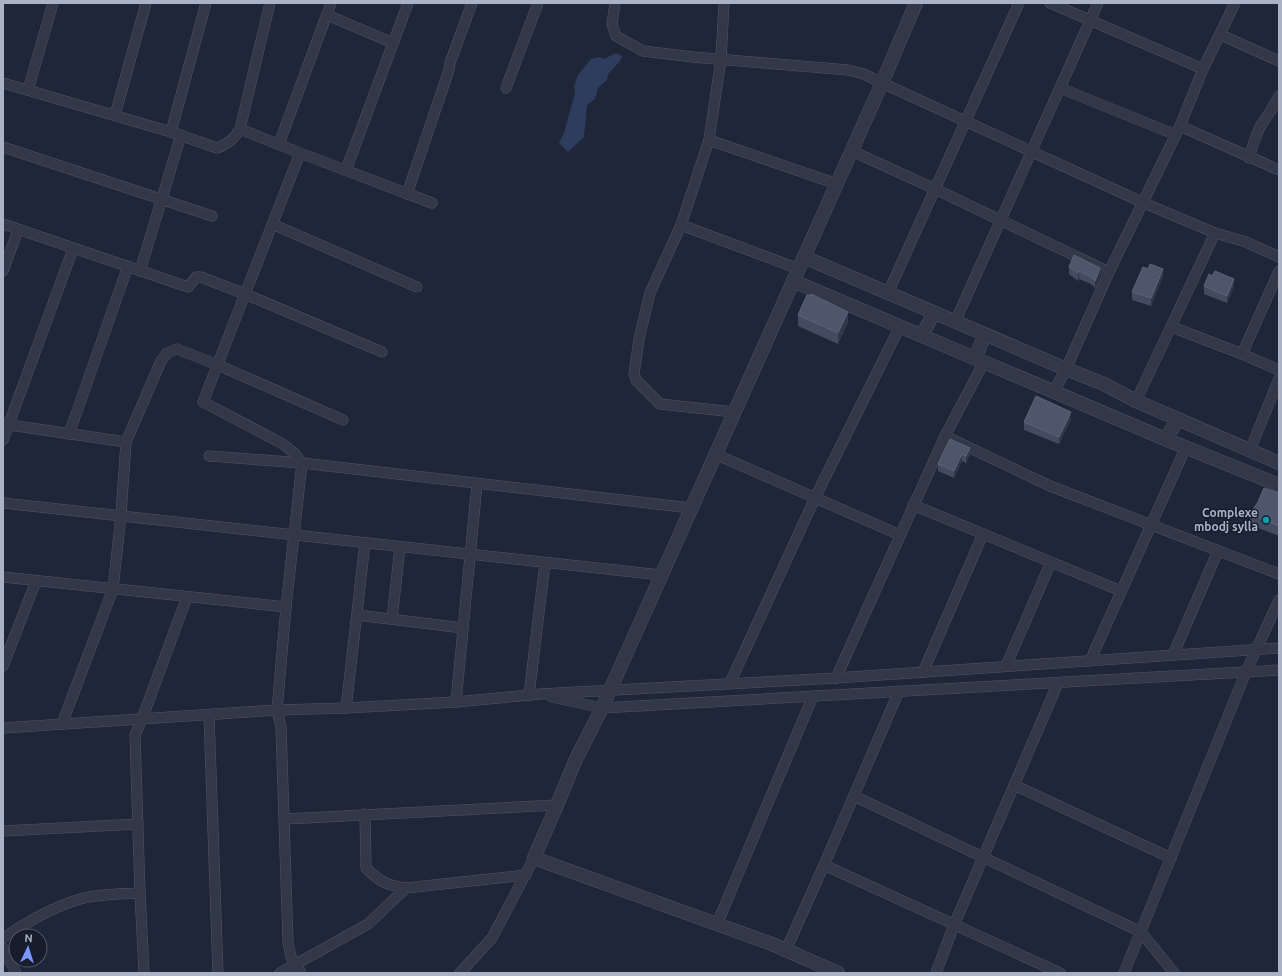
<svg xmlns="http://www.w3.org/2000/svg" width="1282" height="976" viewBox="0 0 1282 976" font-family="Ubuntu,sans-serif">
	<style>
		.water { fill: #2e3c5e }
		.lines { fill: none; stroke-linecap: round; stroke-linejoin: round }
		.minor-casing { stroke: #4f5566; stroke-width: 11 }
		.tertiary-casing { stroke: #4f5566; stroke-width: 14 }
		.minor { stroke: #323848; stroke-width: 10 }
		.tertiary { stroke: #323848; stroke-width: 13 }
		.wall { fill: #424b60 }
		.shaded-wall { fill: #2f374b }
		.building { fill: #4d566b; stroke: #5c6479 }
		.culture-dot { fill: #0f9aa8; stroke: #171d2c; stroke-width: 1.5 }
		.labels { text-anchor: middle; stroke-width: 3; stroke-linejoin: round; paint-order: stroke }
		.poi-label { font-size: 12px; font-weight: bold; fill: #abb2c5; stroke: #171d2c; text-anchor: end }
	</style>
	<rect width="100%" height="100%" fill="#1e2638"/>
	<!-- water -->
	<path class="water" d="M616,53L622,56L620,61L608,74L607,80L598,88L595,99L587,105L584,137L568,152L559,143L564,133L575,93L574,86L578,75L591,59L599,57L604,59Z"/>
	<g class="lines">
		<defs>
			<g id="minor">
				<path d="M615,3L612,24L616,36L643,51L693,57L848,70L864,74L882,83L1144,203L1215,233L1246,242L1279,257"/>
				<path d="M724,3L721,59L709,140L681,225L799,269"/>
				<path d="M1050,3L1203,69"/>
				<path d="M327,15L393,43"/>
				<path d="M1221,35L1279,61"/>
				<path d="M3,83L171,132L217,148C228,144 234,139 240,129L270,3"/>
				<path d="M506,88L538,3"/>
				<path d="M1060,88L1176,135"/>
				<path d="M28,90L53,3"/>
				<path d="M115,115L146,3"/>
				<path d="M1180,126L1279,170"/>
				<path d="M240,129L300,153L432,203"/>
				<path d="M171,132L206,3"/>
				<path d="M709,140L837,184"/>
				<path d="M279,144L331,3"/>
				<path d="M3,147L212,216"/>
				<path d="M852,151L935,189L1109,272"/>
				<path d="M300,153L203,402L283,444L294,453L302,463L286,607L277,710L281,727L288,942L291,957L301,973"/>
				<path d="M1249,158C1252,147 1255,137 1260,127C1267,117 1273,107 1279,96"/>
				<path d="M346,170L408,3"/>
				<path d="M407,194L449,70L450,63L472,3"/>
				<path d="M3,224L188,287L196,277H201L245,294L382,352"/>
				<path d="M272,224L417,287"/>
				<path d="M681,225L650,293L639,339L634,374L636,380L660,404L734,412"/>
				<path d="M3,271L18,230"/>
				<path d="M140,271L181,135"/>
				<path d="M888,293L1019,3"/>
				<path d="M955,322L1098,3"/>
				<path d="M1172,327L1242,354L1279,370"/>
				<path d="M1242,354L1279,271"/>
				<path d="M1054,391L1066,369L1109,272L1180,126L1203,69L1235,3"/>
				<path d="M1136,401L1215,233"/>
				<path d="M3,424L126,442"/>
				<path d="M69,434L128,266"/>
				<path d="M945,436L1050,486L1279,574"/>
				<path d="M3,440L73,249"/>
				<path d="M1250,450L1279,379"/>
				<path d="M715,454L900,535"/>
				<path d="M209,456L302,463L691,508"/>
				<path d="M3,503L661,575"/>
				<path d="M913,505L1121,591"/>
				<path d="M3,577L286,607"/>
				<path d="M357,615L463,628"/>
				<path d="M392,619L400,547"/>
				<path d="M1173,655L1218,551"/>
				<path d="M1090,661L1186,447"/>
				<path d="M3,666L36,581"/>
				<path d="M1006,666L1051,562"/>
				<path d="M923,672L983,534"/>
				<path d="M836,678L945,436L984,362"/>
				<path d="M730,683L815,498L900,326"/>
				<path d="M529,695L545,563"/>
				<path d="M552,697L602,708L1279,670"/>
				<path d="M456,702L477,484"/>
				<path d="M346,708L365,543"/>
				<path d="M209,715L218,973"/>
				<path d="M62,724L113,589L121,515L126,442L161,361L167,353L177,349L218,365L343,420"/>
				<path d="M3,728L277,710L346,708L456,702L540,694L836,678L1279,648"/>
				<path d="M1014,785L1171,858"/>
				<path d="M854,796L1141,932L1174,973"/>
				<path d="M365,814L366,868C380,882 386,885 406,888L526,875"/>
				<path d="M285,819L557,805"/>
				<path d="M3,831L138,824"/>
				<path d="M824,865L1060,973"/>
				<path d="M717,924L813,696"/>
				<path d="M3,938C29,921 54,906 84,898C102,894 122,894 140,893"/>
				<path d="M3,948L16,973"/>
				<path d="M786,950L824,865L899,691"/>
				<path d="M144,973L140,893L135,735L142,719L187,597"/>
				<path d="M280,973L368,924L406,888"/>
				<path d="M460,973L492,938L534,858"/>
				<path d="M936,973L954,925L1058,683"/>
				<path d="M1124,973L1246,672L1279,600"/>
			</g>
			<g id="tertiary">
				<path d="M804,257L1066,369L1104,384L1136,401L1279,463"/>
				<path d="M793,281L1165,439L1279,485"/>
				<path d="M922,335L934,313"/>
				<path d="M975,358L985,335"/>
				<path d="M1165,439L1179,419"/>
				<path d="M838,973L772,944L534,858L557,805L576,759L602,708L882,83L916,3"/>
			</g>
		</defs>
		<!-- minor casing -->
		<use href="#minor" class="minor-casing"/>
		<!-- tertiary casing -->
		<use href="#tertiary" class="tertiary-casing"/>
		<!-- minor -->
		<use href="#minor" class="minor"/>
		<!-- tertiary -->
		<use href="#tertiary" class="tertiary"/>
	</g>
	<!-- wall -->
	<g class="wall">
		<path d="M1069,267L1100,275L1095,288L1091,284L1079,279L1078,281L1069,274Z"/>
		<path d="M1163,276L1151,306L1132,300V292Z"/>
		<path d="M1204,286H1234L1227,303L1204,294Z"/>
		<path d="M798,315L848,322L838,344L798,326Z"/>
		<path d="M1071,419L1059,444L1024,430V422Z"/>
		<path d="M970,448V455L966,463L962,461L954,478L938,471V464Z"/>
		<path d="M1279,493V536L1250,525V514Z"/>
	</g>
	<!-- shaded-wall -->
	<g class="shaded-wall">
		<path d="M1100,268V275L1095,288V281Z"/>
		<path d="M1163,269V276L1151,306V298Z"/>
		<path d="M1079,271V279L1078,281V273Z"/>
		<path d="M1234,279V286L1227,303V296Z"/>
		<path d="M848,312V322L838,344V333Z"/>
		<path d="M1071,412V419L1059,444V437Z"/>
		<path d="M970,448V455L966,463V456Z"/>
		<path d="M962,454V461L954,478V471Z"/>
	</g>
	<!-- building -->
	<g class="building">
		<path d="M1074,255L1100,268L1095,281L1091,277L1079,271L1078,273L1069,267Z"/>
		<path d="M1150,264L1163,269L1151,298L1132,292L1143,267L1148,269Z"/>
		<path d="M1215,271L1234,279L1227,296L1204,286L1209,274L1212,276Z"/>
		<path d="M811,294L848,312L838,333L798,315L807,295L810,296Z"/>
		<path d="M1036,396L1071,412L1059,437L1024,422Z"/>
		<path d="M950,439L970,448L966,456L962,454L954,471L938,464Z"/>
		<path d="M1264,488L1279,493V526L1250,514L1258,502Z"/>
	</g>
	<!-- markers -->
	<circle class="culture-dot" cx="1266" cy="520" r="4"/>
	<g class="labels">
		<!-- poi labels -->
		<g class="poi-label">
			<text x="1258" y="517">Complexe<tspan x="1258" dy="14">mbodj sylla</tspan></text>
		</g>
	</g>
	<!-- border -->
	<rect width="1282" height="976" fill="none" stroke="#abb2c5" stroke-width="8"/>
	<!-- north arrow -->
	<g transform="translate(28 948) rotate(4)"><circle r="19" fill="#171d2c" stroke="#525969"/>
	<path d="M0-3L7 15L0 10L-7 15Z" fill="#7799ff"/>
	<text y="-6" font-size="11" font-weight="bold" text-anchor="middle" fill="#abb2c5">N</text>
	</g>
</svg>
